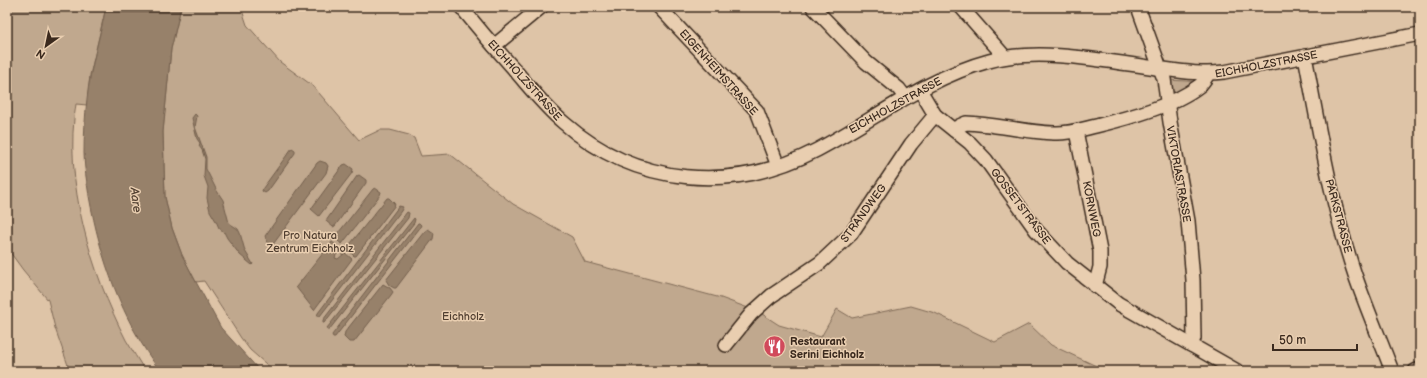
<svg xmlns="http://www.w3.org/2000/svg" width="1427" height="378" viewBox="0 0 1427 378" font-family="'Balsamiq Sans',sans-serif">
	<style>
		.green { fill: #c0a88e; stroke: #7e6956 }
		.water { fill: #97816b; stroke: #725e4c }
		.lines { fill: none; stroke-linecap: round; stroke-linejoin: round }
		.minor-casing { stroke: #3b2a1e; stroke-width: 16 }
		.minor { stroke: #e9ceb0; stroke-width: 13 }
		.labels { text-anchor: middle; stroke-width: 3; stroke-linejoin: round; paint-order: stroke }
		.street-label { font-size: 11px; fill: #3b2a1e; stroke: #e9ceb0 }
		.park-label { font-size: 11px; fill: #4f3d2f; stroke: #e9ceb0 }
		.poi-label { font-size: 11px; font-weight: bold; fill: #3b2a1e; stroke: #e9ceb0; text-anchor: start }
		.water-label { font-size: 12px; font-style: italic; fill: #524031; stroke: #e9ceb0 }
	</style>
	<rect width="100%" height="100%" fill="#dec4a7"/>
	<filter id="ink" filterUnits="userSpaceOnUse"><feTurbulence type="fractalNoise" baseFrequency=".025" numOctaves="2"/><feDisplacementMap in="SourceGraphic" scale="8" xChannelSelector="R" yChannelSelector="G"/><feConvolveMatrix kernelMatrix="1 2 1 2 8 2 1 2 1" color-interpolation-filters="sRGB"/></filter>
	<g filter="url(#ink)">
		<!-- green -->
		<g class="green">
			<path d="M7,7H106L90,75L87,105L76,104C63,180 91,272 126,340C132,350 139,361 145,371H70L55,328L48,300L23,270L7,248Z"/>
			<path d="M181,7H241L247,25L280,62L313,86L359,140L380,130H390L409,135L414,138L421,156L450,154L513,204L572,237L585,262L721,298L759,312L779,325L821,337L837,309L852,318L911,306L935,313L995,342L1029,324L1051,345L1107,371H274L250,350L241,338L204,281L196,282L182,255L172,228L165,197L163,132L171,49Z"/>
			<path d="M1169,80L1201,82L1172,97Z"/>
		</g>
		<!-- water -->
		<g class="water">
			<path d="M106,7H181L171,49L163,132L165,197L172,228L182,255L196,282L221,328L260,371H160C122,320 100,258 89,196C87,182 84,168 84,153C84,136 85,117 87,99C90,68 100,37 106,7Z"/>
			<path d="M195,114L197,116L195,127L206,157V169L217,191L223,200L229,223L238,229L240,233L245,251L253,264L252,265L240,255L227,238L224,232L219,228L216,221L210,211L207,198L208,187L204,176L205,159L202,150L199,146L200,143L197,139L192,118Z"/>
			<path d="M292,148L295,150V153L268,191L265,193L262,191L263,188Z"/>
			<path d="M320,161L326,163L328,166L326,173L271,247H270L265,236L317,163Z"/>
			<path d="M346,164L353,169L352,173L319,216L311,209L343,165Z"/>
			<path d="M359,175L366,180V183L335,226L333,227L326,221L357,176Z"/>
			<path d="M375,188L381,192L380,195L342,244L335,239V237L373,189Z"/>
			<path d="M387,198H389L394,203L395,205L356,256H354L348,250L347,248Z"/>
			<path d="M399,206L403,207L401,211L320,316H317L318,313Z"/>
			<path d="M407,212L409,213L408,218L324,323H323V320Z"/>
			<path d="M414,218L415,219L414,223L329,330H327V328Z"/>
			<path d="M418,223H419L421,225L419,229L335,337H333L332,335Z"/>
			<path d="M428,229L434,233L433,239L396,288H394L389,285L386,280L424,232Z"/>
			<path d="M332,242L339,247L335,258L338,259L345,253L352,259L314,310L296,287Z"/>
			<path d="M383,284L390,288L393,292L391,295L354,342H349L344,337L345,332Z"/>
		</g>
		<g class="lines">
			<defs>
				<g id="minor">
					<path d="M461,7C478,28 496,49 514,69C530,88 545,107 564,123C636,186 732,194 817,150C874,120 926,78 989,61C1038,47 1106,61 1156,68C1179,71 1201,75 1224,72L1420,34"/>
					<path d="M659,7L757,111L778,166"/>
					<path d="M813,7L866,62L899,89L905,97"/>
					<path d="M961,7L1005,57"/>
					<path d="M1138,7L1164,79L1170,122L1188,221L1193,280L1194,338L1191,345"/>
					<path d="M494,46L541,7"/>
					<path d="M1305,56C1319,129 1331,204 1355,275C1366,307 1380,339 1392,371"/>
					<path d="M920,90L935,115L970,143L986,160L1036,230L1067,263L1119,304L1237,371"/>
					<path d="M954,130L959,126L966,123C995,124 1024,132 1054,133C1068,134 1083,129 1096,126C1128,118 1173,106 1199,86C1203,83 1205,79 1208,74"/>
					<path d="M1076,131L1100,251V267L1095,286"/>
					<path d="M726,345L751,314L771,296L820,263L851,234L911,144L935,115"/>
					<path d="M1415,371L1420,369"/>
				</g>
			</defs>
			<!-- minor casing -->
			<use href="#minor" class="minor-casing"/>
			<!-- minor -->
			<use href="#minor" class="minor"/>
		</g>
	</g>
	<!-- icons -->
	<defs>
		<symbol id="restaurant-disc" viewBox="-11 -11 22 22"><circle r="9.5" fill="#d1495b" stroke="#e9ceb0"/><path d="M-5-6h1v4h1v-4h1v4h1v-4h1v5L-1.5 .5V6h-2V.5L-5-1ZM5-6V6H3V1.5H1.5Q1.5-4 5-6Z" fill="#fff"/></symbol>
	</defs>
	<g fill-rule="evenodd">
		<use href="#restaurant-disc" x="762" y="334" width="25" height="25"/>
	</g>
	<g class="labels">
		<!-- street labels -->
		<g class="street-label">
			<text transform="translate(1266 64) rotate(-11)" y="4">EICHHOLZSTRASSE</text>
			<text transform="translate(719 72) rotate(48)" y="4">EIGENHEIMSTRASSE</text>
			<text transform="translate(525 80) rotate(48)" y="4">EICHHOLZSTRASSE</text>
			<text transform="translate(895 105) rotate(-29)" y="4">EICHHOLZSTRASSE</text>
			<text transform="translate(1179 174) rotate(80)" y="4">VIKTORIASTRASSE</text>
			<text transform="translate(1021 206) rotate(53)" y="4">GOSSETSTRASSE</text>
			<text transform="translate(1092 209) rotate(79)" y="4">KORNWEG</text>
			<text transform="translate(863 213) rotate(-54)" y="4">STRANDWEG</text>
			<text transform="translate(1339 216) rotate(75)" y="4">PARKSTRASSE</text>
		</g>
		<!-- park labels -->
		<g class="park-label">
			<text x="310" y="239">Pro Natura<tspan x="310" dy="13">Zentrum Eichholz</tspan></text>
			<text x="463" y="320">Eichholz</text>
		</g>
		<!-- poi labels -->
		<g class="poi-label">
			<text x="790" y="345">Restaurant<tspan x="790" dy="13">Serini Eichholz</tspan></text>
		</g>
		<!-- water labels -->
		<g class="water-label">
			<text transform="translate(136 200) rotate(83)" y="4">Aare</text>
		</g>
	</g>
	<!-- margin -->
	<rect width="1427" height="378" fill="none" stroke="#e9ceb0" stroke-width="24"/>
	<rect x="12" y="12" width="1403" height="354" fill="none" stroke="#3b2a1e" stroke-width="1.5" filter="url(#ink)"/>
	<!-- north arrow -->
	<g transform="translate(46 46) rotate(213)" stroke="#e9ceb0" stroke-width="3" paint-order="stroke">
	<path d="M0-3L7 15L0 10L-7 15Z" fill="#3b2a1e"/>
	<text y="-6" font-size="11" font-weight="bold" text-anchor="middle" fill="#3b2a1e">N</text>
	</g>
	<!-- scale -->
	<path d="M1273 344v6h84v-6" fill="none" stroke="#3b2a1e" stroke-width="2"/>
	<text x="1279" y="344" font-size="12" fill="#3b2a1e" stroke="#e9ceb0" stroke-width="3" paint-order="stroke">50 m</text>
</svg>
